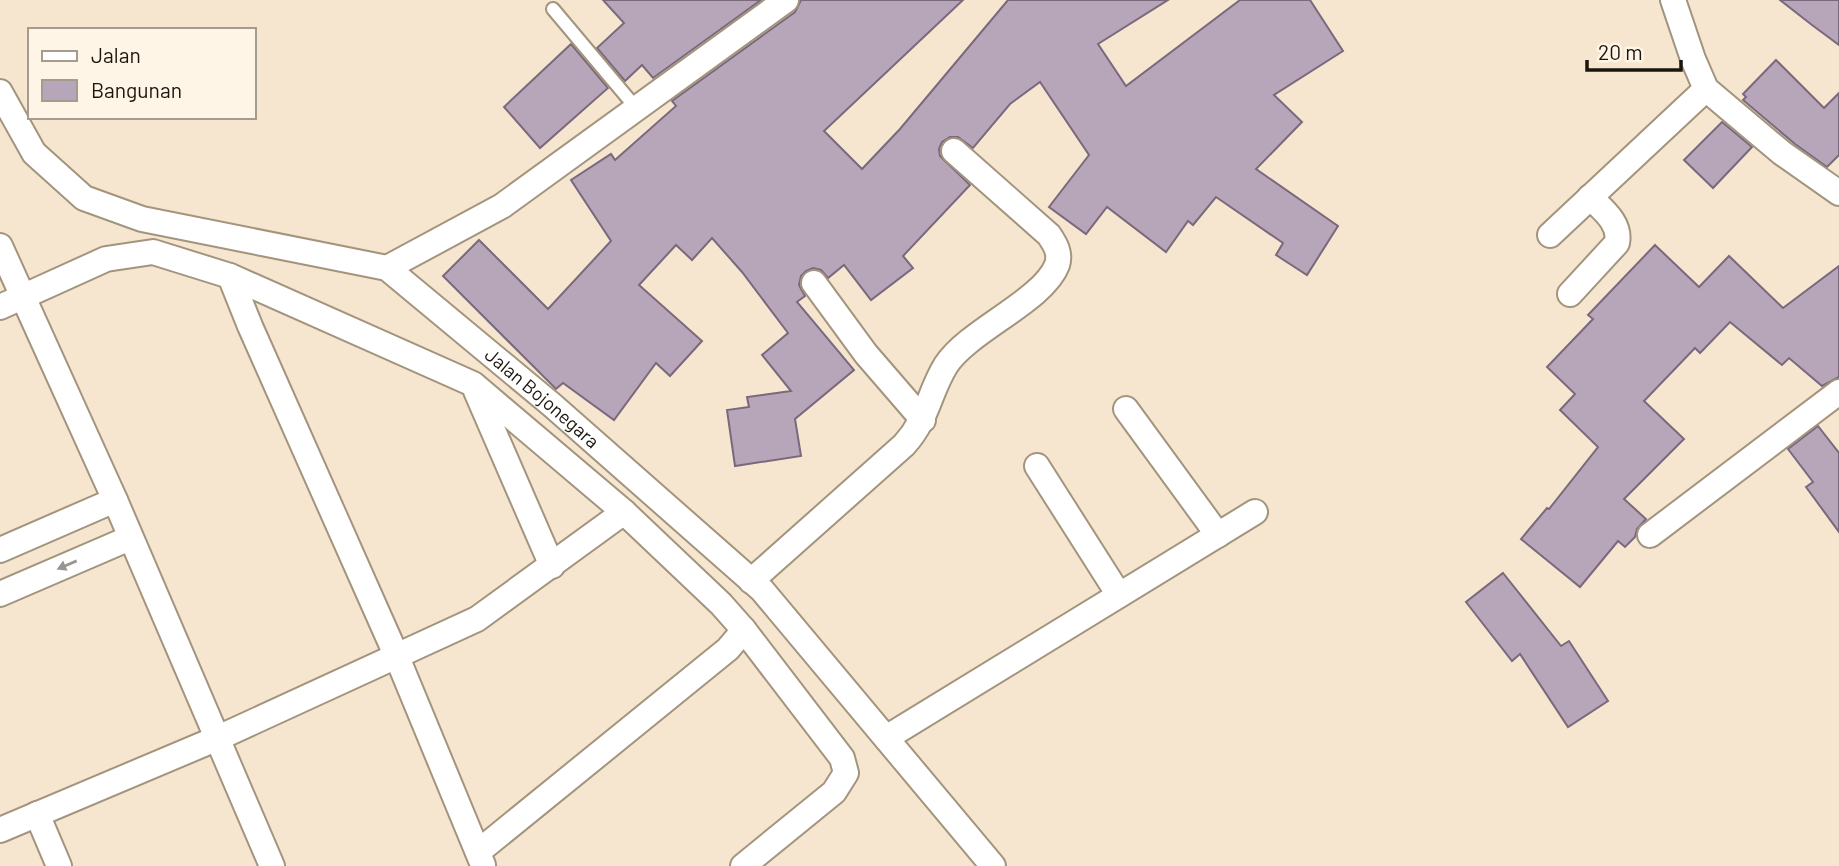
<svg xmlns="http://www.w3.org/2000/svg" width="1839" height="866" viewBox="0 0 1839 866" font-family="Barlow,sans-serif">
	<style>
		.building { fill: #b7a5ba; stroke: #7a697d; stroke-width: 2 }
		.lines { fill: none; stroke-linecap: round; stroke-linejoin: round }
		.lane-casing { stroke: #a3947e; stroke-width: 16 }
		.street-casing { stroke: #a3947e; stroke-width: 28 }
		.lane { stroke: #fff; stroke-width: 12 }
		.street { stroke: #fff; stroke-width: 24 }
		.oneway { fill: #989692 }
		.labels { text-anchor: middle; stroke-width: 6; stroke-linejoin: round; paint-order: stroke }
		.street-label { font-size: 19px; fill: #1b160d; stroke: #fef5e6 }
	</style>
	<rect width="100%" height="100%" fill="#f7e6cf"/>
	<!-- building -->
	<g class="building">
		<path d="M603,0H761L653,78L642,65L625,81L597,48L624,23Z"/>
		<path d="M801,0H963L824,131L862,169L900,129L1008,0H1168L1098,44L1126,86L1240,0H1310L1343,51L1274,95L1302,122L1256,169L1338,226L1307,275L1276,255L1283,243L1216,197L1193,225L1188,221L1166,252L1107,207L1086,234L1049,207L1089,155L1040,82L1010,104L973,148L958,137H950L942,142L939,149L940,156L970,185L903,256L913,268L871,300L844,265L828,278L821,270L813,268L806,271L801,276L799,285L805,296L797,302L854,370L795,419L801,456L735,466L727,410L749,407L747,397L791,391L762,355L788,333L742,272L712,238L692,260L676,245L639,285L702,341L670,376L656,363L614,420L563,383L556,389L443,276L479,240L548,309L611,241L571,180L611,154L615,160L676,106L672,101L795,12Z"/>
		<path d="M1780,0H1839V45L1812,25Z"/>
		<path d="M571,44L608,88L540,148L504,107Z"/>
		<path d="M1776,60L1824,108L1839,93V155L1827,167L1795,144L1743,100L1746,97L1743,94Z"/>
		<path d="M1722,122L1752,147L1713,188L1684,160Z"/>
		<path d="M1655,245L1699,287L1729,256L1783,308L1839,266V377L1822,386L1789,358L1782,365L1730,322L1700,353L1695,348L1644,401L1684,439L1624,499L1646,519L1637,529L1635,537L1625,547L1618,541L1580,587L1521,539L1547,508L1549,509L1598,447L1560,410L1575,394L1547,367L1593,319L1588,315Z"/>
		<path d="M1818,426L1839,453V532L1806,487L1813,482L1788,449Z"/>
		<path d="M1503,573L1561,646L1569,641L1608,701L1568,727L1520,654L1512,661L1466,602Z"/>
	</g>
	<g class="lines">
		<defs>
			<path id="lane" d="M553,9L637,109"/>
			<g id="street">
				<path d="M1673,0L1693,59L1706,89L1782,153L1839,193"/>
				<path id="s1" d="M0,92L34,153L84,198L142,219L387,268L552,405L762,590L993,866"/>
				<path d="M1550,235L1706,89"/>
				<path d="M0,246L115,500L272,866"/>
				<path d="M387,268L502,206L786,0"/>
				<path d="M230,276L250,326L397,657L483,865"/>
				<path d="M814,283L866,354L923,420"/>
				<path d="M1570,294L1617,243C1621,223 1603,210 1590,197"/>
				<path d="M0,307L106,259L153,252L230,276L473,384L624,512L721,604L744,630L728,649L478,852"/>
				<path d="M476,391L552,566"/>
				<path d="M1126,409L1218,535"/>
				<path d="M1037,466L1119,595"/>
				<path d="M1650,535L1839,392"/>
				<path d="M0,550L115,500"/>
				<path d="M751,581L904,445C928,419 929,392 946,365C969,330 1043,301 1057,265C1061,253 1055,244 1049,235L954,151"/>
				<path d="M0,594L130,538"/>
				<path d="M886,738L1255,512"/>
				<path d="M37,814L59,866"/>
				<path d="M0,830L218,738L477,619L624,512"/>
				<path d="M743,866L834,792L846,773L842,758L744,630"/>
			</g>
		</defs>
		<!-- lane casing -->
		<use href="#lane" class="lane-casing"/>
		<!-- street casing -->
		<use href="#street" class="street-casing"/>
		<!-- lane -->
		<use href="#lane" class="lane"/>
		<!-- street -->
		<use href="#street" class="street"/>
	</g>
	<!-- one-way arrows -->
	<defs><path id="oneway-solid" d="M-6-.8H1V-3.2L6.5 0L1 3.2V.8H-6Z" transform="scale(1.75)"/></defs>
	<use class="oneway" href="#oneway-solid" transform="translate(67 565) rotate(157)"/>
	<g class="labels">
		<!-- street labels -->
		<g class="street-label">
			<text dy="7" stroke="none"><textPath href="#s1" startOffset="651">Jalan Bojonegara</textPath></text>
		</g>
	</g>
	<!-- legend -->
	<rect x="28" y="28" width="228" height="91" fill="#fef5e6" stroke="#a39c8f" stroke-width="2"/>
	<rect x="42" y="51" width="35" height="10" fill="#ffffff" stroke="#a39c8f" stroke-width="2"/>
	<text x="91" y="63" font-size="21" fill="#1b160d">Jalan</text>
	<rect x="42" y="80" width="35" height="21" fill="#b7a5ba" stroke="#a39c8f" stroke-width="2"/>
	<text x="91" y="98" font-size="21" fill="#1b160d">Bangunan</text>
	<!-- scale -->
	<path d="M1587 60v10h94v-10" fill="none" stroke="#1b160d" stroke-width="3.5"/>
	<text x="1598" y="60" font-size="21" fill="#1b160d" stroke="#fef5e6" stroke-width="5" paint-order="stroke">20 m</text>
</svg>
